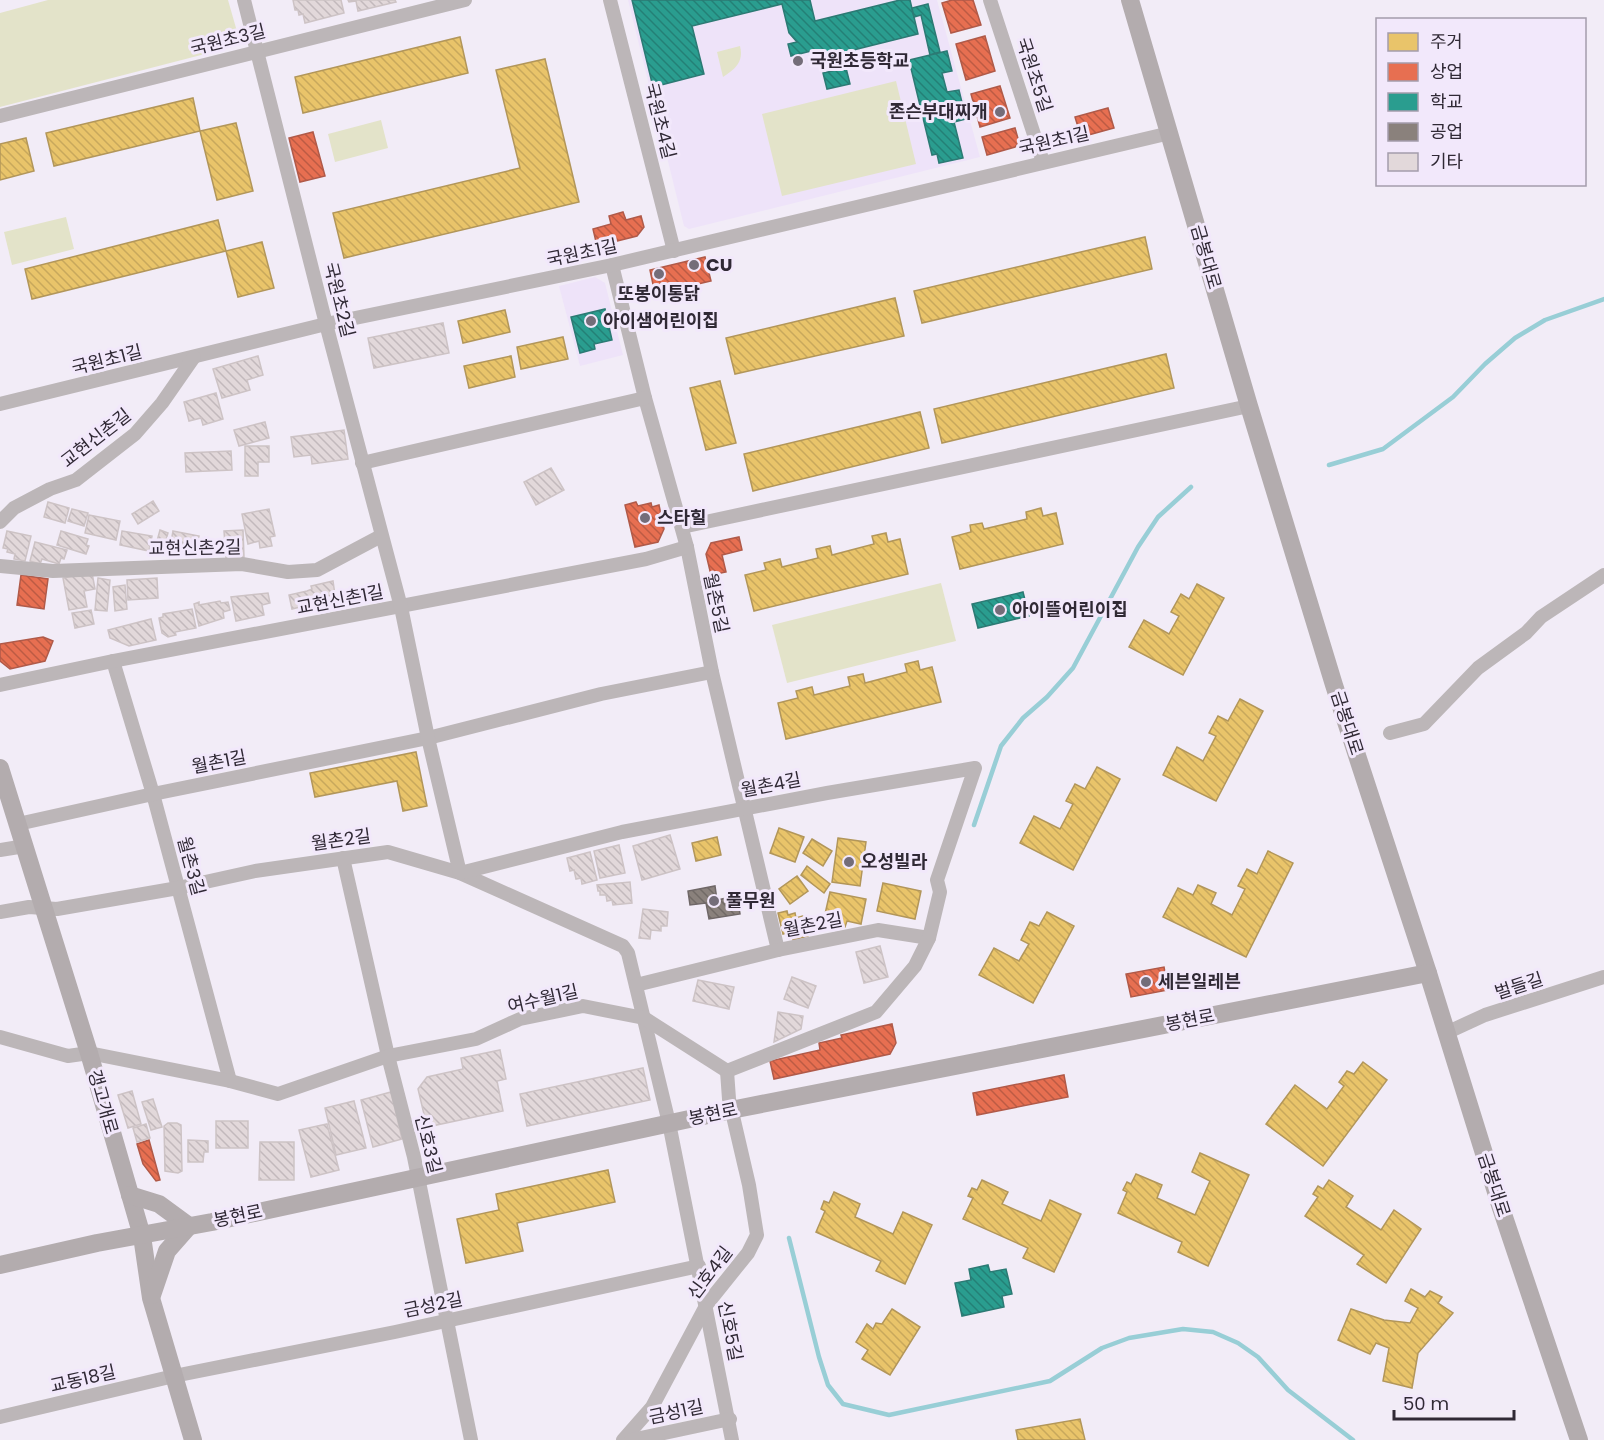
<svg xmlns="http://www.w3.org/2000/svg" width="1604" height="1440" viewBox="0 0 1604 1440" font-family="Poppins,'Noto Sans KR',sans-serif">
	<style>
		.built { fill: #eee3f9 }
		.green { fill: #e3e3c9 }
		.homes { fill: url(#homes-back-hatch); stroke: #b2965a; stroke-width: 1.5 }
		.shops { fill: url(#shops-back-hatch); stroke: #b05a49; stroke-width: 1.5 }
		.schools { fill: url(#schools-back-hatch); stroke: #2c7a74; stroke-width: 1.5 }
		.industry { fill: url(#industry-back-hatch); stroke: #6f6767; stroke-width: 1.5 }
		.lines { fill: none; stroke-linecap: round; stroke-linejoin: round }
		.stream { stroke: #98ced6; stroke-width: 4.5 }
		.building { fill: url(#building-back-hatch); stroke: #cdc3c5; stroke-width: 1.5 }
		.street { stroke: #bcb6b8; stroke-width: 14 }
		.secondary { stroke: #b3acae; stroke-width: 18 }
		.poi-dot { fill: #746d79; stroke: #f2e8fb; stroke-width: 2 }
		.labels { text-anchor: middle; stroke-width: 6; stroke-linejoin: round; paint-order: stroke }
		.street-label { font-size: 18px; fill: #302935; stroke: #f2e8fb }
		.poi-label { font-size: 18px; font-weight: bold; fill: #302935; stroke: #f2e8fb; text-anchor: start }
	</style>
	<defs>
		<pattern id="homes-back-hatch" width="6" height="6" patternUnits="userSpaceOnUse" patternTransform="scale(1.5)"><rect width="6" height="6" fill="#e9c46a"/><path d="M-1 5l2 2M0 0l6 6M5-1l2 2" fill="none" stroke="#c8a85c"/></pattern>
		<pattern id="shops-back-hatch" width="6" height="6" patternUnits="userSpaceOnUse" patternTransform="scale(1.5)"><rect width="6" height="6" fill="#e76f51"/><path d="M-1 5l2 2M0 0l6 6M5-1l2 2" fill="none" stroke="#bc5b44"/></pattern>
		<pattern id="schools-back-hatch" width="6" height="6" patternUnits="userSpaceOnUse" patternTransform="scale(1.5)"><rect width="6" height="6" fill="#2a9d8f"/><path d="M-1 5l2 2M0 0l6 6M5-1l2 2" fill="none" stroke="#248076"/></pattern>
		<pattern id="industry-back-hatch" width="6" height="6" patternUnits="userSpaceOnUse" patternTransform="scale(1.5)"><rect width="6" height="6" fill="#8a817c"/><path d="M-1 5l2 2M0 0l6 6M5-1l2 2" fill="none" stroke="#716a66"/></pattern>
		<pattern id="building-back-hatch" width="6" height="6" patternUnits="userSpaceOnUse" patternTransform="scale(1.5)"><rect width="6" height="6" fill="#e2d8da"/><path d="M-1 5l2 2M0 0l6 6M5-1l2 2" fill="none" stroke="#c2b9bc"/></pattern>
	</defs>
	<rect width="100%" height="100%" fill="#f2ecf7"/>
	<!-- built -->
	<g class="built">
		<path d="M628,0H937L980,157L689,229L684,226Z"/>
		<path d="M595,277L605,283L623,355L580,366L559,286Z"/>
	</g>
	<!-- green -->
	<g class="green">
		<path d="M48,0H228L238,35L232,47L0,107V13Z"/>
		<path d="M740,46C744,62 735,69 723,77L717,52Z"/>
		<path d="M896,81L916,164L782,196L762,114Z"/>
		<path d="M381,120L388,148L335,162L328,134Z"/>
		<path d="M66,217L74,249L12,265L4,232Z"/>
		<path d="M941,583L956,641L787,683L772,625Z"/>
	</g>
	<!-- homes -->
	<g class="homes">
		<path d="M460,37L468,73L303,113L295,77Z"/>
		<path d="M545,59L579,202L344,258L333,213L520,168L496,70Z"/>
		<path d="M193,98L200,131L54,166L46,133Z"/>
		<path d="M236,123L253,191L217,200L200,131Z"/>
		<path d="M26,138L34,171L0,180V144Z"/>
		<path d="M218,220L226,251L32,299L25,269Z"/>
		<path d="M1145,237L1152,269L922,323L914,291Z"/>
		<path d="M262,242L274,288L238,297L226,251Z"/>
		<path d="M895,298L904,336L735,374L726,338Z"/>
		<path d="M505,310L510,332L463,343L458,321Z"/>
		<path d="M563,337L568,359L521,369L517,347Z"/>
		<path d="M1166,354L1174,388L942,443L934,409Z"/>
		<path d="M511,356L515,377L469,388L464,366Z"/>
		<path d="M720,381L736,443L706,450L690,388Z"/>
		<path d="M920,412L929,448L753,491L744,454Z"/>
		<path d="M1041,508L1043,516L1056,513L1063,544L960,569L952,537L971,532L970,525L982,523L984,529L1027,519L1026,512Z"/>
		<path d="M886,533L888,542L900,539L908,574L754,611L745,575L766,570L764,563L780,559L782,567L818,558L816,549L830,546L832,555L874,544L872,536Z"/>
		<path d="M1197,584L1224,598L1183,675L1129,647L1144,620L1169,634L1179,616L1171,612L1181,594L1189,599Z"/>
		<path d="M918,661L920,670L932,667L941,702L786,739L778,703L798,698L796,691L812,687L814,695L850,686L848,677L863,674L865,683L907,672L905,664Z"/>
		<path d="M1240,699L1263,711L1216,801L1163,775L1177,747L1203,761L1216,736L1209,733L1218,716L1228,721Z"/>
		<path d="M416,752L427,806L403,811L397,781L315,797L310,773Z"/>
		<path d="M1097,767L1120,779L1073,870L1020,843L1034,816L1060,829L1073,804L1066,801L1075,784L1085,789Z"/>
		<path d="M779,828L804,837L795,862L770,853Z"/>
		<path d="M717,837L721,855L696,861L692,843Z"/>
		<path d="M838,838L866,842L860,886L832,882Z"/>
		<path d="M812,839L832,851L823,866L803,853Z"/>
		<path d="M1268,851L1293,863L1246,957L1163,917L1178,888L1193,895L1198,885L1216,893L1211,904L1232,915L1245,889L1238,886L1247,869L1257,874Z"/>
		<path d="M807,866L830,884L824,893L801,875Z"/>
		<path d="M797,876L808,891L790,904L779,889Z"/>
		<path d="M883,883L921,891L915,919L877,911Z"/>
		<path d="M830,892L866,899L861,924L847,921L845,927L823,923Z"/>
		<path d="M787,911L788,915L795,913L796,918L803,916L808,936L793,940L792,936L788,937L787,933L783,934L778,913Z"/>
		<path d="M1047,912L1074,926L1033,1003L979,975L994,948L1019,961L1029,944L1021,940L1030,922L1039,926Z"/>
		<path d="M1363,1062L1387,1080L1323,1166L1266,1124L1295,1085L1327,1109L1344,1086L1339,1082L1347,1071L1354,1074Z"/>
		<path d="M1200,1153L1249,1175L1208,1266L1178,1252L1182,1242L1118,1213L1127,1192L1123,1190L1127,1182L1131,1184L1136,1174L1162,1185L1157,1198L1195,1215L1210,1181L1192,1172Z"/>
		<path d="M608,1170L615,1202L517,1223L523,1251L466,1263L457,1219L499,1210L496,1194Z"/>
		<path d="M982,1180L1008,1192L1002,1204L1041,1221L1050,1200L1081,1214L1054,1272L1023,1258L1028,1248L963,1219L973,1198L968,1196L972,1188L977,1190Z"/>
		<path d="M1329,1180L1353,1196L1346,1207L1381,1230L1394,1210L1421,1229L1386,1283L1357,1264L1364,1255L1305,1216L1318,1197L1313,1194L1318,1186L1323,1189Z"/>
		<path d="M834,1192L860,1204L855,1217L893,1234L903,1212L932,1225L905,1284L876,1271L881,1261L816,1232L825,1211L821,1209L824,1201L829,1203Z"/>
		<path d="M1411,1289L1425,1297L1430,1291L1442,1297L1438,1303L1453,1313L1418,1353L1412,1388L1383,1381L1389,1348L1376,1343L1370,1354L1338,1340L1351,1309L1384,1320L1410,1323L1418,1308L1405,1301Z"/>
		<path d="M892,1309L920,1327L890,1375L862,1359L868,1350L856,1342L867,1324L873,1329L876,1323L882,1324Z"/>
		<path d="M1080,1419L1085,1440H1018L1016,1430Z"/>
	</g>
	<!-- shops -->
	<g class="shops">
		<path d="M952,0H973L981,25L951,33L942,3Z"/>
		<path d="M985,36L995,71L966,80L956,44Z"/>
		<path d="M1000,86L1010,118L980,127L971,94Z"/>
		<path d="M1108,108L1114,128L1081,137L1075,117Z"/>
		<path d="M1015,128L1019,142L1015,147L987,155L982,137Z"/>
		<path d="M313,132L325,176L300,182L289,138Z"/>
		<path d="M623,212L626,220L641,216L644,227L637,236L597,246L593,229L611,224L609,216Z"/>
		<path d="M705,257L711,281L655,294L650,270Z"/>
		<path d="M636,502L638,506L651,503L652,507L659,505L664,529L658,542L635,547L625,505Z"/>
		<path d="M739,537L742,550L722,555L726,572L711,575L706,554L711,543Z"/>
		<path d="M21,575L48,579L44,609L17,605Z"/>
		<path d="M43,637L53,641L45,661L10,669L0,661V644Z"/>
		<path d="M1164,967L1168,990L1131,997L1126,974Z"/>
		<path d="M892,1024L896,1043L890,1054L774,1079L770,1061L820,1050L819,1043L842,1038L841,1035Z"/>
		<path d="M1064,1075L1068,1097L977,1115L973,1093Z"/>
		<path d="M149,1140L160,1180L156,1181L143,1164L137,1144Z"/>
	</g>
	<!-- schools -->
	<g class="schools">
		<path d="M632,0H810L815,21L900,0H910L918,34L817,59L815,50L791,56L788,44L797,42L789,33L782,4L692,26L704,74L653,87Z"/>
		<path d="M928,4L940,52L930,55L921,15L914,17L912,8Z"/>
		<path d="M947,51L952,71L942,73L947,92L959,90L966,119L954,122L963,158L939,163L937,154L932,155L909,60Z"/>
		<path d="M846,68L850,84L827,89L823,73Z"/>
		<path d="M605,309L612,340L594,344L595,349L580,353L571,317Z"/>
		<path d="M1023,592L1029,616L978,628L972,604Z"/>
		<path d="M988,1265L990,1272L1006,1269L1012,1294L1002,1296L1004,1307L962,1316L955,1283L971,1280L969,1269Z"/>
	</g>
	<!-- industry -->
	<path class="industry" d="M715,886L717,900L737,896L740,914L709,919L706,903L690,905L688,891Z"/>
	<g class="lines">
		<!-- stream -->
		<g class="stream">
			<path d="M1329,465L1383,449L1453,397L1485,364L1515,338L1545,320L1604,299"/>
			<path d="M974,825L1001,746L1023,718L1047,697L1073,668L1138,547L1158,517L1191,487"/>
			<path d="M789,1238L819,1357L828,1385L843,1404L889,1415L1050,1381L1102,1348L1129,1338L1183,1329L1213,1332L1238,1343L1258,1357L1288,1390L1353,1440"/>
		</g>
	</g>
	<!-- building -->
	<g class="building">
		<path d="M293,0H341L344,13L305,23L303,14L299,15L298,10H295Z"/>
		<path d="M348,0H395L396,2L358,11L356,1L349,2Z"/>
		<path d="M443,323L449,353L374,368L368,338Z"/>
		<path d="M258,356L263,375L247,380L250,390L222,398L213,369Z"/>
		<path d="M216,393L223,419L203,425L201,418L189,421L184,402Z"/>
		<path d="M265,422L269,438L239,446L234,430Z"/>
		<path d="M344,430L348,459L312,464L311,455L294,457L291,437Z"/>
		<path d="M245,446H269V462H258V476H245Z"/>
		<path d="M231,451L232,470L186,472L185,453Z"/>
		<path d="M551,468L564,490L536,505L524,482Z"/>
		<path d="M153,501L159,511L138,524L132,514Z"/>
		<path d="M48,502L69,508L65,523L44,517Z"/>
		<path d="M72,509L88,513L84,526L68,521Z"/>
		<path d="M269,509L275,536L270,537L272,546L260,548L259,541L248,544L242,514Z"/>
		<path d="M89,515L120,521L116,540L85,533Z"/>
		<path d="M160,530L168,533L165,543L157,541Z"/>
		<path d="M243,530L244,557L226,558L224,531Z"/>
		<path d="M7,531L31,536L25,561L14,559L15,554L7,552L8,549L3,548Z"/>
		<path d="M61,531L88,539L86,545L89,546L86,554L57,545Z"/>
		<path d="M122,531L152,536L149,551L120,545Z"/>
		<path d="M173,531L199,536L195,553L170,548Z"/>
		<path d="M35,542L67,550L64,559L61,558L59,564L42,559L40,564L30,561Z"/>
		<path d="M92,573L95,589L84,591L87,607L69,610L63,578Z"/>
		<path d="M98,578L110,580L107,611L95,610Z"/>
		<path d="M157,578L158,598L128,600L127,580Z"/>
		<path d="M333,581L335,595L326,596L327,600L292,609L289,595L307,591L312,589L311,586Z"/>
		<path d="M125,585L127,609L115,611L113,587Z"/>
		<path d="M268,593L270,603L262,605L264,615L236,621L231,597Z"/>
		<path d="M220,601L221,603L228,602L230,610L223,612L224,618L199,626L194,604L199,602V605Z"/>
		<path d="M192,609L196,628L175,632L176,635L168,637L162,633L159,618L163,617V614Z"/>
		<path d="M91,610L94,624L75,628L72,613Z"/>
		<path d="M151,619L156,640L129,646L110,638L108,630Z"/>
		<path d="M670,835L680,869L642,880L633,846Z"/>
		<path d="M619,845L625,873L600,878L594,851Z"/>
		<path d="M590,852L597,880L582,884L581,878L576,879L574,870L570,871L567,858Z"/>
		<path d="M630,882L632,903L613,905L612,900L607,901L606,895H600V891H598L597,885Z"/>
		<path d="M643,909L668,912L667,926H661V931L651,930L650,939L639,938Z"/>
		<path d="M880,946L888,977L864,983L856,952Z"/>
		<path d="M792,977L816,986L808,1008L784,999Z"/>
		<path d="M698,980L734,987L729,1009L693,1001Z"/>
		<path d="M778,1012L803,1016L801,1029L774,1042Z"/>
		<path d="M500,1050L506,1079L497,1081L503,1111L427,1127L418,1089L427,1077L463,1069L461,1058Z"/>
		<path d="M643,1068L650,1100L527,1126L520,1094Z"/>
		<path d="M132,1091L141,1124L128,1128L118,1095Z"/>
		<path d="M391,1092L402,1139L373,1147L361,1100Z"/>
		<path d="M153,1099L162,1127L151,1130L142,1102Z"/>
		<path d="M354,1101L366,1148L336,1155L325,1108Z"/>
		<rect x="216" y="1121" width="32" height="27"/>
		<path d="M168,1123H177L181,1125L182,1171L178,1173L165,1171L164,1126Z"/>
		<path d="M146,1124L150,1138L137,1142L133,1128Z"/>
		<path d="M327,1124L339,1170L311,1177L299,1130Z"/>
		<path d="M188,1140L208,1141V1152H204L203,1162H188Z"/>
		<path d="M260,1142H294V1180H259Z"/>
	</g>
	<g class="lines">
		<!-- street -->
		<g class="street">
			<path d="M610,0L674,251"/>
			<path d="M990,0L1043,162"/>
			<path d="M0,116L465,0"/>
			<path d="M612,265L645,398L687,547L712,672L778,950"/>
			<path d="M0,404L326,324L612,265L1170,133"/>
			<path d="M362,463L645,398"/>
			<path d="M0,522L14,508L50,489L76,480L135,434L162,403L194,357"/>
			<path d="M682,527L1249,406"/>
			<path d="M0,566L53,571L242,564L288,572L317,570L381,536"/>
			<path d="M113,661L153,794L230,1081"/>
			<path d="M0,685L113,661L646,559L687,547"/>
			<path d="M1390,733L1424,724L1478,668L1526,633L1541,617L1604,575"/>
			<path d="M18,824L153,794L428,738L601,694L712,672"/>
			<path d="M0,850L25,846"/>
			<path d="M343,858L388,1056L414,1157L471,1440"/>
			<path d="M0,912L29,907L57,909L178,888L255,871L388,852L460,873L623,946L628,953L669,1123L732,1440"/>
			<path d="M636,985L778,950L878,930L929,938"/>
			<path d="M1446,1033L1485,1015L1604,977"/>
			<path d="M0,1037L68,1056L89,1053L230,1081L278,1094L388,1056L476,1039L520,1019L583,1006L644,1018L727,1071L876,1012L915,966L929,938L940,892L937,880L975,768L827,793L622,832L460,873L428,738L401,607L326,324L244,0"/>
			<path d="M0,1417L174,1376L395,1332L699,1266"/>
			<path d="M623,1440L652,1407L707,1304L748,1253L757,1235L749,1185L729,1099L727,1071"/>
			<path d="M631,1440L730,1419"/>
		</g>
		<!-- secondary -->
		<g class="secondary">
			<path d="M1130,0L1249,406L1334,685L1428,973L1501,1208L1579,1440"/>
			<path d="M0,768L89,1053L142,1236L151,1298L193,1440"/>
			<path d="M130,1195L159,1204L189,1226L167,1251L152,1295"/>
			<path d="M0,1265L97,1243L212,1222L731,1110L1428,973"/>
		</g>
	</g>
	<!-- markers -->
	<g class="poi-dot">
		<circle cx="798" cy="61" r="6"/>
		<circle cx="1000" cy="112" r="6"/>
		<circle cx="694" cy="265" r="6"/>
		<circle cx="659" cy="274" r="6"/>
		<circle cx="591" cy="321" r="6"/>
		<circle cx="645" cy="518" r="6"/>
		<circle cx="1000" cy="610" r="6"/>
		<circle cx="849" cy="862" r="6"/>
		<circle cx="714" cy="901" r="6"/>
		<circle cx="1146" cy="982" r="6"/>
	</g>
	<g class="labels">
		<!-- street labels -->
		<g class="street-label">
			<text transform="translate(228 40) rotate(-14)" y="6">국원초3길</text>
			<text transform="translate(1034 75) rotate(72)" y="6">국원초5길</text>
			<text transform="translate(660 121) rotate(76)" y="6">국원초4길</text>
			<text transform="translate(1054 141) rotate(-13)" y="6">국원초1길</text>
			<text transform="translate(582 253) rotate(-12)" y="6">국원초1길</text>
			<text transform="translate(1206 257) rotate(74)" y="6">금봉대로</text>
			<text transform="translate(339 300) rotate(76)" y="6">국원초2길</text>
			<text transform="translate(107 360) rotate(-14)" y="6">국원초1길</text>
			<text transform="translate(96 438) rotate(-38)" y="6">교현신촌길</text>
			<text transform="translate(195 548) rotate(-1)" y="6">교현신촌2길</text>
			<text transform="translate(340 600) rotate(-11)" y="6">교현신촌1길</text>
			<text transform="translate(716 603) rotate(78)" y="6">월촌5길</text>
			<text transform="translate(1347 723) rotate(72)" y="6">금봉대로</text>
			<text transform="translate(219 762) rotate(-11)" y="6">월촌1길</text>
			<text transform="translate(771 785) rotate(-11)" y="6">월촌4길</text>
			<text transform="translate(341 840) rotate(-8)" y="6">월촌2길</text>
			<text transform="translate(191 866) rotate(75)" y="6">월촌3길</text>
			<text transform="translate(813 925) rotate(-11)" y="6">월촌2길</text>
			<text transform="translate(1519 986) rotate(-18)" y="6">벌들길</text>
			<text transform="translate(543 999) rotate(-13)" y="6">여수월1길</text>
			<text transform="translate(1190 1020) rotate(-11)" y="6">봉현로</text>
			<text transform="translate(103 1102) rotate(74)" y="6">갱고개로</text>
			<text transform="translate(713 1114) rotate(-12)" y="6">봉현로</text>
			<text transform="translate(428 1144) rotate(76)" y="6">신호3길</text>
			<text transform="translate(1494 1185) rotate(72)" y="6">금봉대로</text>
			<text transform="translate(238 1216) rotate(-12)" y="6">봉현로</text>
			<text transform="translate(710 1273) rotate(-53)" y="6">신호4길</text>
			<text transform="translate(433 1305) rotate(-12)" y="6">금성2길</text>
			<text transform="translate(730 1331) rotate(79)" y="6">신호5길</text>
			<text transform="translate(83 1379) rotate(-13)" y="6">교동18길</text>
			<text transform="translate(676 1412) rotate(-12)" y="6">금성1길</text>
		</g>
		<!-- poi labels -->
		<g class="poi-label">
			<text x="810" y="67">국원초등학교</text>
			<text x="988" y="118" text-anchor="end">존슨부대찌개</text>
			<text x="706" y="271">CU</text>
			<text x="659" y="300" text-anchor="middle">또봉이통닭</text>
			<text x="603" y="327">아이샘어린이집</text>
			<text x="657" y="524">스타힐</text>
			<text x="1012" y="616">아이뜰어린이집</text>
			<text x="861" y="868">오성빌라</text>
			<text x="726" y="907">풀무원</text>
			<text x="1158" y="988">세븐일레븐</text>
		</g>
	</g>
	<!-- legend -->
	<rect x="1376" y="18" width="210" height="168" fill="#f2e8fb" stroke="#a49cac" stroke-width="1.5"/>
	<rect x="1388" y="33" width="30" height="18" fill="#e9c46a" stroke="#a49cac" stroke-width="1.5"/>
	<text x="1430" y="48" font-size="18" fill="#302935">주거</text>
	<rect x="1388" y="63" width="30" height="18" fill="#e76f51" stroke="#a49cac" stroke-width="1.5"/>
	<text x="1430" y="78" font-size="18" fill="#302935">상업</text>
	<rect x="1388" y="93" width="30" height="18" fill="#2a9d8f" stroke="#a49cac" stroke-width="1.5"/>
	<text x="1430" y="108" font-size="18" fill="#302935">학교</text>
	<rect x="1388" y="123" width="30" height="18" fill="#8a817c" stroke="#a49cac" stroke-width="1.5"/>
	<text x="1430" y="138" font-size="18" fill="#302935">공업</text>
	<rect x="1388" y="153" width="30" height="18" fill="#e2d8da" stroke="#a49cac" stroke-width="1.5"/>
	<text x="1430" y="168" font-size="18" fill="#302935">기타</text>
	<!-- scale -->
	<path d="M1394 1410v9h120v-9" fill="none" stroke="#302935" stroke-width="3"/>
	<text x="1403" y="1410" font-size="18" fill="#302935" stroke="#f2e8fb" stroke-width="4.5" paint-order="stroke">50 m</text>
</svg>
